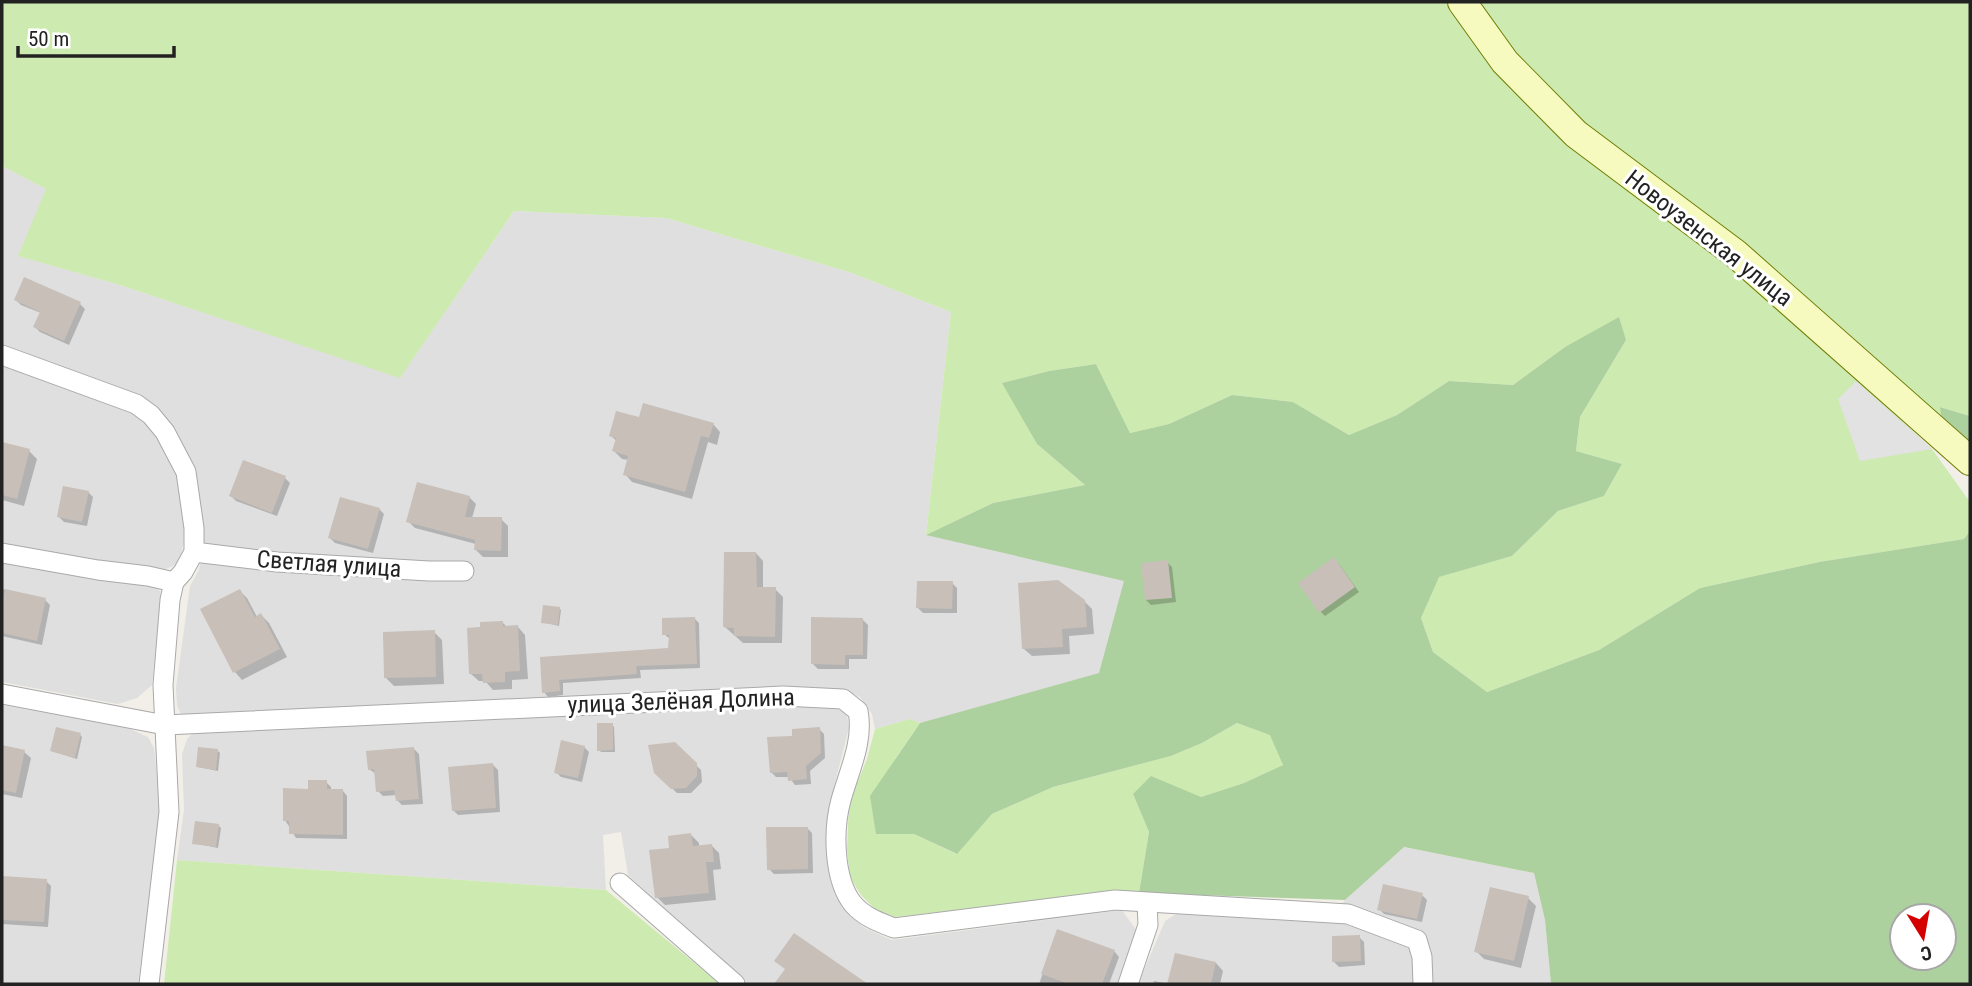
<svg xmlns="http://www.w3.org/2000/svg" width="1972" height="986" viewBox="0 0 1972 986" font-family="'Roboto Condensed',sans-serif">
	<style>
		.residential { fill: #e0dfdf }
		.grass { fill: #cdebb0 }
		.forest { fill: #add19e; fill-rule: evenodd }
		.parking { fill: #e2e2e2 }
		.shadow { fill: #0003 }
		.building { fill: #c7bfb8 }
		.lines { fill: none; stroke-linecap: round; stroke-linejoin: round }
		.minor-casing { stroke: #a9a9a9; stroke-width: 21 }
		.secondary-casing { stroke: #707d05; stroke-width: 30 }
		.minor { stroke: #fff; stroke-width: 19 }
		.secondary { stroke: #f7fabf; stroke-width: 28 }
		.labels { text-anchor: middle; stroke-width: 6; stroke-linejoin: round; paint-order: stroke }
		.street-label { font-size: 24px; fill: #222; stroke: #fff }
	</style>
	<rect width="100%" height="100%" fill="#f2efe9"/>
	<!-- residential -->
	<g class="residential">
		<path d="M2,166L47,189L19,256L120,285L400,377L514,211L666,218L849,272L951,312L926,535L1122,528L1169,688L920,723L910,719L875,729L872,714L860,697L846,691L824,688L781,687L453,702L353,711L182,716L177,706L176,688L190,586L199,570L204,539L191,471L138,396L2,344Z"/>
		<path d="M2,366L133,410L145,418L178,471L184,518V541L181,555L175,565L166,569L148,568L65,557L2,544Z"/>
		<path d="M2,559L152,584L160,591L161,601L152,685L137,698L118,704L2,682Z"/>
		<path d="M783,703L837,707L847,715L849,728L830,802L827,854L831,882L849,915L865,928L892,940L1122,910L1137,931L1119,984H746L628,875L621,832L603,835L606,890L177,860L184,810L182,754L187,739L193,733Z"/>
		<path d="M2,705L128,728L148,737L154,748L161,812L138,984H2Z"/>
		<path d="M1403,847L1534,873L1545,920L1551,984H1138L1165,921L1176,914L1185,912L1330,920L1345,900Z"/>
	</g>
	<!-- grass -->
	<g class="grass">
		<path d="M2,2H1448L1525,103L1568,145L1732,266L1932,449L1970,502V531L1964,539L1819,562L1700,588L1599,650L1487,692L1433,652L1421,618L1438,577L1512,556L1558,511L1604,496L1622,464L1576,451L1580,417L1626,340L1565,347L1513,385L1449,381L1397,415L1349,435L1293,402L1232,395L1169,424L1130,433L1096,364L1049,371L1003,383L1037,444L1085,485L993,503L926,535L951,312L849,272L666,218L514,211L400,378L120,285L18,256L46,189L2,166Z"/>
		<path d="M1477,2H1970V416L1941,407L1942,422L1585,129L1518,58Z"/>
		<path d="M910,719L920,723L895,759L914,834L956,854L992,814L1053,787L1171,756L1202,743L1237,723L1271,735L1283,765L1244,783L1201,797L1133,794L1149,832L1139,893L1112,892L895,917L874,908L861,895L850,877L847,850L849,803L867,759L875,729Z"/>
		<path d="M177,860L606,890L720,984H164Z"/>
	</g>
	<!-- forest -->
	<g class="forest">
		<path d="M1619,317L1626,340L1580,417L1576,451L1622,464L1604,496L1558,511L1512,556L1439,577L1421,618L1433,652L1487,692L1599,650L1700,588L1819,562L1964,539L1970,531V984H1551L1545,920L1534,873L1404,847L1345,900L1139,893L1149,832L1133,794L1151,776L1201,797L1244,783L1283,765L1270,735L1237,723L1202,743L1171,756L1053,787L992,814L957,854L914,834H876L870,796L920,723L1099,673L1124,581L926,535L993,503L1085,485L1037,444L1002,383L1049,371L1096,364L1130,433L1169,424L1232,395L1293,402L1349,435L1397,415L1449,381L1513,385L1565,347ZM1902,916H1944V958H1902Z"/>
		<path d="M1940,407L1970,416V445L1942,422Z"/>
	</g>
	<!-- parking -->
	<path class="parking" d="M1856,381L1932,449L1860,461L1838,399Z"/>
	<!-- shadow -->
	<g class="shadow">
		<path d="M16,300L80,304L85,309L69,345L40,332L35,327L41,313L21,305Z"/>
		<path d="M713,424L720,432L717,445L708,442L692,499L632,482L625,474L629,460L622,459L614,451L617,441L611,436Z"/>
		<path d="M2,444L29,451L37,459L24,506L2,500Z"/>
		<path d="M285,478L290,483L277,516L236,501L231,496Z"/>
		<path d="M88,492L93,497L87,526L64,522L59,517Z"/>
		<path d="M469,497L476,504L472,518L501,519L508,526V557H483L476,550V544L415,528L408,521Z"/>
		<path d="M379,509L384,514L373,553L335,543L330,538Z"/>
		<path d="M756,553L763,561V589H775L783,597L782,643H743L725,627Z"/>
		<path d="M1167,562L1172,567L1176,602L1151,605L1146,600Z"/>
		<path d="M1339,564L1359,592L1325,616L1320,611Z"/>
		<path d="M952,583L957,588V613H923L918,608Z"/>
		<path d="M2,589L45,600L50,605L42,645L2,636Z"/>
		<path d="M240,591L247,598L257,617L261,615L269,623L287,657L242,680L235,672Z"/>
		<path d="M1084,601L1092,609L1094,634L1069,636L1070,654L1032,656L1024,649Z"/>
		<path d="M559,608L561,610L559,626L543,622Z"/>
		<path d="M694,618L699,623L700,668L640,670L641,678L563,683V695L548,697L544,692L542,659L670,650V639L664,634Z"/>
		<path d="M863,620L868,625L867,659H849V669H818L813,664Z"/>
		<path d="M502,622L507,627H518L525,635L528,679L512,680V689L493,690L485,681H479L471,674Z"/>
		<path d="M434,632L442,640L444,684L394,686L386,678Z"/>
		<path d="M612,725L614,727L615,752H601L599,750Z"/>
		<path d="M819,729L824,734L825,758L810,771L811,784L795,785L789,777H776L771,772L794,737Z"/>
		<path d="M80,735L82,737L77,759L52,751Z"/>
		<path d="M674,744L701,770L702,782L691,793H677L655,772Z"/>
		<path d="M2,747L24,752L31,758L22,798L2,794Z"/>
		<path d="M584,747L589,752L582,782L561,777L556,772Z"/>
		<path d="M414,749L419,754L423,804L402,805L397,800V795L383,796L378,791L376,774L369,769Z"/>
		<path d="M218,751L220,753L218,771L198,767Z"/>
		<path d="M493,765L498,770L500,812L458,815L453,810Z"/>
		<path d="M326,782L331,787V791H343L347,796V839L296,838L285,820L310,790Z"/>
		<path d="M219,826L221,828L218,848L194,843Z"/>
		<path d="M807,828L812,833L813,873L774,874L769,869Z"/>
		<path d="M691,835L699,843V847L711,845L719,853L721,869L713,870L716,900L665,905L655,895Z"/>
		<path d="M2,878L46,881L51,886L48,927L2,924Z"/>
		<path d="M1422,895L1427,900L1422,922L1384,914L1379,909Z"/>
		<path d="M1528,898L1536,906L1521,968L1484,959L1476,951Z"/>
		<path d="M1058,932L1114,951L1119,957L1109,984H1039Z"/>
		<path d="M1359,937L1364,942L1365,965L1339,967L1334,962Z"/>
		<path d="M1216,963L1223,971L1220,984H1153L1154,981L1169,984Z"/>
	</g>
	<!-- building -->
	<g class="building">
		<path d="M24,277L81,302L64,341L33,327L40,312L14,300Z"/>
		<path d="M643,403L714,423L709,438L701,436L685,492L623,475L628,456L612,451L616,438L609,436L616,411L639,417Z"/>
		<path d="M2,442L30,449L17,499L2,495Z"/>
		<path d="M243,460L286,476L272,513L229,496Z"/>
		<path d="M417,482L470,496L465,517H502L501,551L474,550L475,540L406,522Z"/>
		<path d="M63,486L89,491L82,522L57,517Z"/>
		<path d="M340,497L380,508L368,549L328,538Z"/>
		<path d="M724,552H756L757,587H776L775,637L734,636V628L723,627Z"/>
		<path d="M1334,557L1355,587L1319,613L1298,583Z"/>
		<path d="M1168,560L1172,598L1145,600L1141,563Z"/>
		<path d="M1058,580L1085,600L1087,627L1062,629L1063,647L1022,649L1018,583Z"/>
		<path d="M917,581H953L952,609L916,608Z"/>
		<path d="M5,589L46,598L37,641L2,633V603Z"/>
		<path d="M240,589L255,617L261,613L280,649L233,673L200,609Z"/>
		<path d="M543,605L560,607L558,625L541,623Z"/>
		<path d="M695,617L697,664L636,666L637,674L559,680L560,691L542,693L540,657L668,648L669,635H662V618Z"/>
		<path d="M811,617L863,618V655H845V665L811,664Z"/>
		<path d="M503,621V626L518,625L520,671L505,672V682L483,683L482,674H469L467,628L480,627V622Z"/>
		<path d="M435,630L436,677L384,678L383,632Z"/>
		<path d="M597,723H613V750L597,751Z"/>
		<path d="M56,727L81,733L75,758L50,751Z"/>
		<path d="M820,727L821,753L806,766L807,779L788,781L787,772L770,773L767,737L792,736V729Z"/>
		<path d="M561,740L585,746L578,778L554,773Z"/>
		<path d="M675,742L697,763V776L686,788L671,789L654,773L648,745Z"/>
		<path d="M2,745L25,750L16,793L2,790Z"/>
		<path d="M198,747L218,749L216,770L196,767Z"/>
		<path d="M414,747L419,799L396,801L394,790L376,792L374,769L368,770L366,751Z"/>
		<path d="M493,763L496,808L452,811L448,767Z"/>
		<path d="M308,780H327V789H343V835L289,834V821H283V788L308,789Z"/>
		<path d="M195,821L219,824L216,847L192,844Z"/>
		<path d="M766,827H808V869L767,870Z"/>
		<path d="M691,833L693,846L712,844L714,862H706L709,893L655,898L649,850L669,848L668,836Z"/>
		<path d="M2,876L47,879L44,922L2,920Z"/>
		<path d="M1383,884L1423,893L1417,919L1377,910Z"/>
		<path d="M1490,887L1529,896L1514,961L1474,952Z"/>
		<path d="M1057,929L1115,950L1102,984H1069L1041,974Z"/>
		<path d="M794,933L868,984H774L785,969L774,961Z"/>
		<path d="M1360,935L1361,961L1332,962V936Z"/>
		<path d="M1175,953L1216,962L1211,984H1167Z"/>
	</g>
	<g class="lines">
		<defs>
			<g id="minor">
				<path d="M2,355L136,404L151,415L165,432L186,472L194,528V552L183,572L174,582L170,600L163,685L169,812L149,984"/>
				<path d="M194,552L277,562L429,571H464"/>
				<path d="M2,553L98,570L148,576L174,582"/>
				<path d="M2,694L165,725L783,696L843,699L858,711C864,741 849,771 841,800C833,829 833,879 853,904C864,917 879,922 894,928L1115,900L1348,914L1417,940L1422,957L1423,984"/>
				<path d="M620,883L735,984"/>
				<path d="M1128,984L1148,925L1147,903"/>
			</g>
			<path id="secondary" d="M1462,2L1505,62L1576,134L1736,254L1970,461"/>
		</defs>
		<!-- minor casing -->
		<use href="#minor" class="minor-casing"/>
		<!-- secondary casing -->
		<use href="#secondary" class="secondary-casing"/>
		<!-- minor -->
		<use href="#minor" class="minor"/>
		<!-- secondary -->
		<use href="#secondary" class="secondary"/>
	</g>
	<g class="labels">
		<!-- street labels -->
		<g class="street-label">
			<text transform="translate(1709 238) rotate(38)" y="8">Новоузенская улица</text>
			<text transform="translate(329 564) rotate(4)" y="8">Светлая улица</text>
			<text transform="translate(681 701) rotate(-2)" y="8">улица Зелёная Долина</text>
		</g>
	</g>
	<!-- border -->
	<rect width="1972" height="986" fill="none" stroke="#222222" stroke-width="7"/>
	<!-- north arrow -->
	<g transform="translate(1923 937) rotate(169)"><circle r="33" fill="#ffffff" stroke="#a7a7a7" stroke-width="2"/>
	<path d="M0-5L12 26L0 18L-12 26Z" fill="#d40000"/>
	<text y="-10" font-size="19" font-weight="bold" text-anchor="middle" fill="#222222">С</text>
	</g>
	<!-- scale -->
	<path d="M18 46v10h156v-10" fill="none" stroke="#222222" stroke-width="3.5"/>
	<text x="28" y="46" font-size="21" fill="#222222" stroke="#ffffff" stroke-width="5" paint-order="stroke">50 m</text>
</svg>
